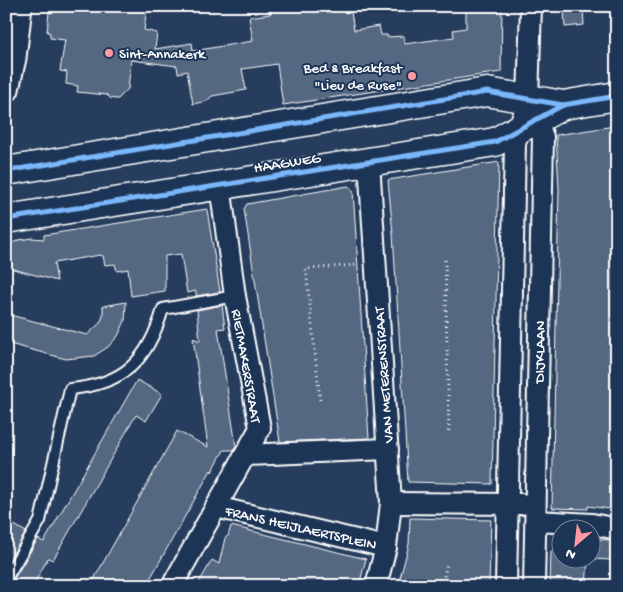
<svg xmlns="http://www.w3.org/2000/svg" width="623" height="592" viewBox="0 0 623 592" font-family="'Gochi Hand',sans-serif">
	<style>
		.building { fill: #556781; stroke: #fff }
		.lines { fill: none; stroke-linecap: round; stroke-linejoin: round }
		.service-casing { stroke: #fff; stroke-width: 14 }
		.minor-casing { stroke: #fff; stroke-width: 24 }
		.tertiary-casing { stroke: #fff; stroke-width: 29 }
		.secondary-casing { stroke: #fff; stroke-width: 31 }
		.path { stroke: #fff; stroke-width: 3; stroke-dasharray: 1 4; stroke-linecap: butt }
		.service { stroke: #1d3557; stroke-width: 10 }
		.minor { stroke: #1d3557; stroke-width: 20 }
		.tertiary { stroke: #1d3557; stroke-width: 25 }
		.secondary { stroke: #1d3557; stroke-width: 28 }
		.cycleway-casing { stroke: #1d3557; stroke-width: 8 }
		.cycleway { stroke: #7ab7fb; stroke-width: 5 }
		.poi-dot { fill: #ff9aa2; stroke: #1d3557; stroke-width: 2 }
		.labels { text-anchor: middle; stroke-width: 4; stroke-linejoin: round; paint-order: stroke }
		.poi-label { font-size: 15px; fill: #fff; stroke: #1d3557; text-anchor: start }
		.street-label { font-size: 15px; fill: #fff; stroke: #1d3557 }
	</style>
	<rect width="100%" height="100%" fill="#263d5e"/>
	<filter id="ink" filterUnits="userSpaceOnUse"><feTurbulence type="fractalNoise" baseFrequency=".02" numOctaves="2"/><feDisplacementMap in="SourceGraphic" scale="10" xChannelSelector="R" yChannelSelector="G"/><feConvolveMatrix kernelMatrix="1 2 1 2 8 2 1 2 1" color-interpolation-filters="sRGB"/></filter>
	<g filter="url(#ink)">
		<!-- building -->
		<g class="building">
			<path d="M54,6H147L144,30L157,33L155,49L192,43L193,51L253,41L249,17L270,14L269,6H350L354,30L379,26L381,35H387V37L404,36L405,44L454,37L453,30L466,28V6H502L501,72L283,105L277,64L242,69L246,90L212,96L207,101L193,104L187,71L178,73L177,66L131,60L128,89L118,99H115L110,98L107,95L77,92L78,86L66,84L67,72L60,71L65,40L50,38V33L47,32L49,12H53Z"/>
			<path d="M583,9L584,25L565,27L564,10Z"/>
			<path d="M615,126L617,153V377H613L611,410H613V416H617L613,466H617V510L588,506V509L552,508L559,189L556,135Z"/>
			<path d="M499,162L492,484L408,482L393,234L388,180Z"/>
			<path d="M348,186L353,190L369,438L280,442L244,209L247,204Z"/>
			<path d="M207,209L220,292L196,296V291L187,293L181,254L165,256V291L131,296L128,269L117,271L115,264L105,265L103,256L100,255L54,263L57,281L6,267V246L19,240L32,238L44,239V235Z"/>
			<path d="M126,302L125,321L118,336L108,347L94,356L66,359L6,343V314L87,335L100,323L103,316V306Z"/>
			<path d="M222,305L225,328L218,329L236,446L234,450H224L212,472L211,470L146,586H90L177,431L208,447L193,338L200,341L197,310Z"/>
			<path d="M137,380L162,394L146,421L136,415L53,560L48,558L33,586H7L12,582L38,539L44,542Z"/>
			<path d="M410,518L491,520L489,586H398L409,544Z"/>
			<path d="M6,520L26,532L6,565Z"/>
			<path d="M231,526L366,559L359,586H197L212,560L219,564L225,538L228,536Z"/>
			<path d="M590,539L612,540L611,560L590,559Z"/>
			<path d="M551,551H560V560H588L586,586H550Z"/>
		</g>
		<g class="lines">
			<defs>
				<path id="service" d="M6,579L40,521L70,389C125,384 148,360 163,309L235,296"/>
				<g id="minor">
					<path d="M532,109L543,137L534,586"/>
					<path d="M369,162L391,503L386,547L376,586"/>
					<path d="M245,455L388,449"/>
					<path d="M391,503L522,504"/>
					<path d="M216,507L386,547"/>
					<path d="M536,521L592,524L617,529"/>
					<path d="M172,586L260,428L235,296L220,185"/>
					<path d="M506,586L515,143L528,100L531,6"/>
				</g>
				<path id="tertiary" d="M6,89L13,58L19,6"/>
				<g id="secondary">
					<path d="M6,171L487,92L563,105L617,96"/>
					<path d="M6,219L495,142L563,105"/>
				</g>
			</defs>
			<!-- service casing -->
			<use href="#service" class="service-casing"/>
			<!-- minor casing -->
			<use href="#minor" class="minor-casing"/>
			<!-- tertiary casing -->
			<use href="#tertiary" class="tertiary-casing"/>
			<!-- secondary casing -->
			<use href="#secondary" class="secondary-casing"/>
			<!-- path -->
			<g class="path">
				<path d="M445,260L449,434"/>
				<path d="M320,400L306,269L357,265"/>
				<path d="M442,586L447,563"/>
			</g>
			<!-- service -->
			<use href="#service" class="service"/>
			<!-- minor -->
			<use href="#minor" class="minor"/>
			<!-- tertiary -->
			<use href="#tertiary" class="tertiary"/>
			<!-- secondary -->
			<use href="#secondary" class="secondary"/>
			<defs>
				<g id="cycleway">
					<path d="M6,171L487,92L563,105L617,96"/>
					<path d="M6,219L495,142L563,105"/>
				</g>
			</defs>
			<!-- cycleway casing -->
			<use href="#cycleway" class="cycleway-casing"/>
			<!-- cycleway -->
			<use href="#cycleway" class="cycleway"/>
		</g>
	</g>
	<!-- markers -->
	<g class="poi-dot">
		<circle cx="109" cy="53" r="5"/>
		<circle cx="412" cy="76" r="5"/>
	</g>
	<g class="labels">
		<!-- poi labels -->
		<g class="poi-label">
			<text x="119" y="58">Sint-Annakerk</text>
			<text x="402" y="72" text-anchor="end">Bed &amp; Breakfast<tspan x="402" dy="17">"Lieu de Ruse"</tspan></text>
		</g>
		<!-- street labels -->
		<g class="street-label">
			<text transform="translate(287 162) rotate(-9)" y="5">HAAGWEG</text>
			<text transform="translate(539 352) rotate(-89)" y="5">DIJKLAAN</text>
			<text transform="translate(247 366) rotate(80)" y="5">RIETMAKERSTRAAT</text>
			<text transform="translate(383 375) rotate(-94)" y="5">VAN METERENSTRAAT</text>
			<text transform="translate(301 527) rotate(13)" y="5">FRANS HEIJLAERTSPLEIN</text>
		</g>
	</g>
	<!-- margin -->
	<rect width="623" height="592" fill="none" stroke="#1d3557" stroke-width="25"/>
	<rect x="12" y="12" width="598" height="567" fill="none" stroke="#fff" stroke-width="2" filter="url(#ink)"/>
	<!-- north arrow -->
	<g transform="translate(576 544) rotate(208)"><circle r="24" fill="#1d3557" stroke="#77869a"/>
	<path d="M0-4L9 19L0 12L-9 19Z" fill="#ff9aa2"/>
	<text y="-8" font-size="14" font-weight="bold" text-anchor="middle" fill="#ffffff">N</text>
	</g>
</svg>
